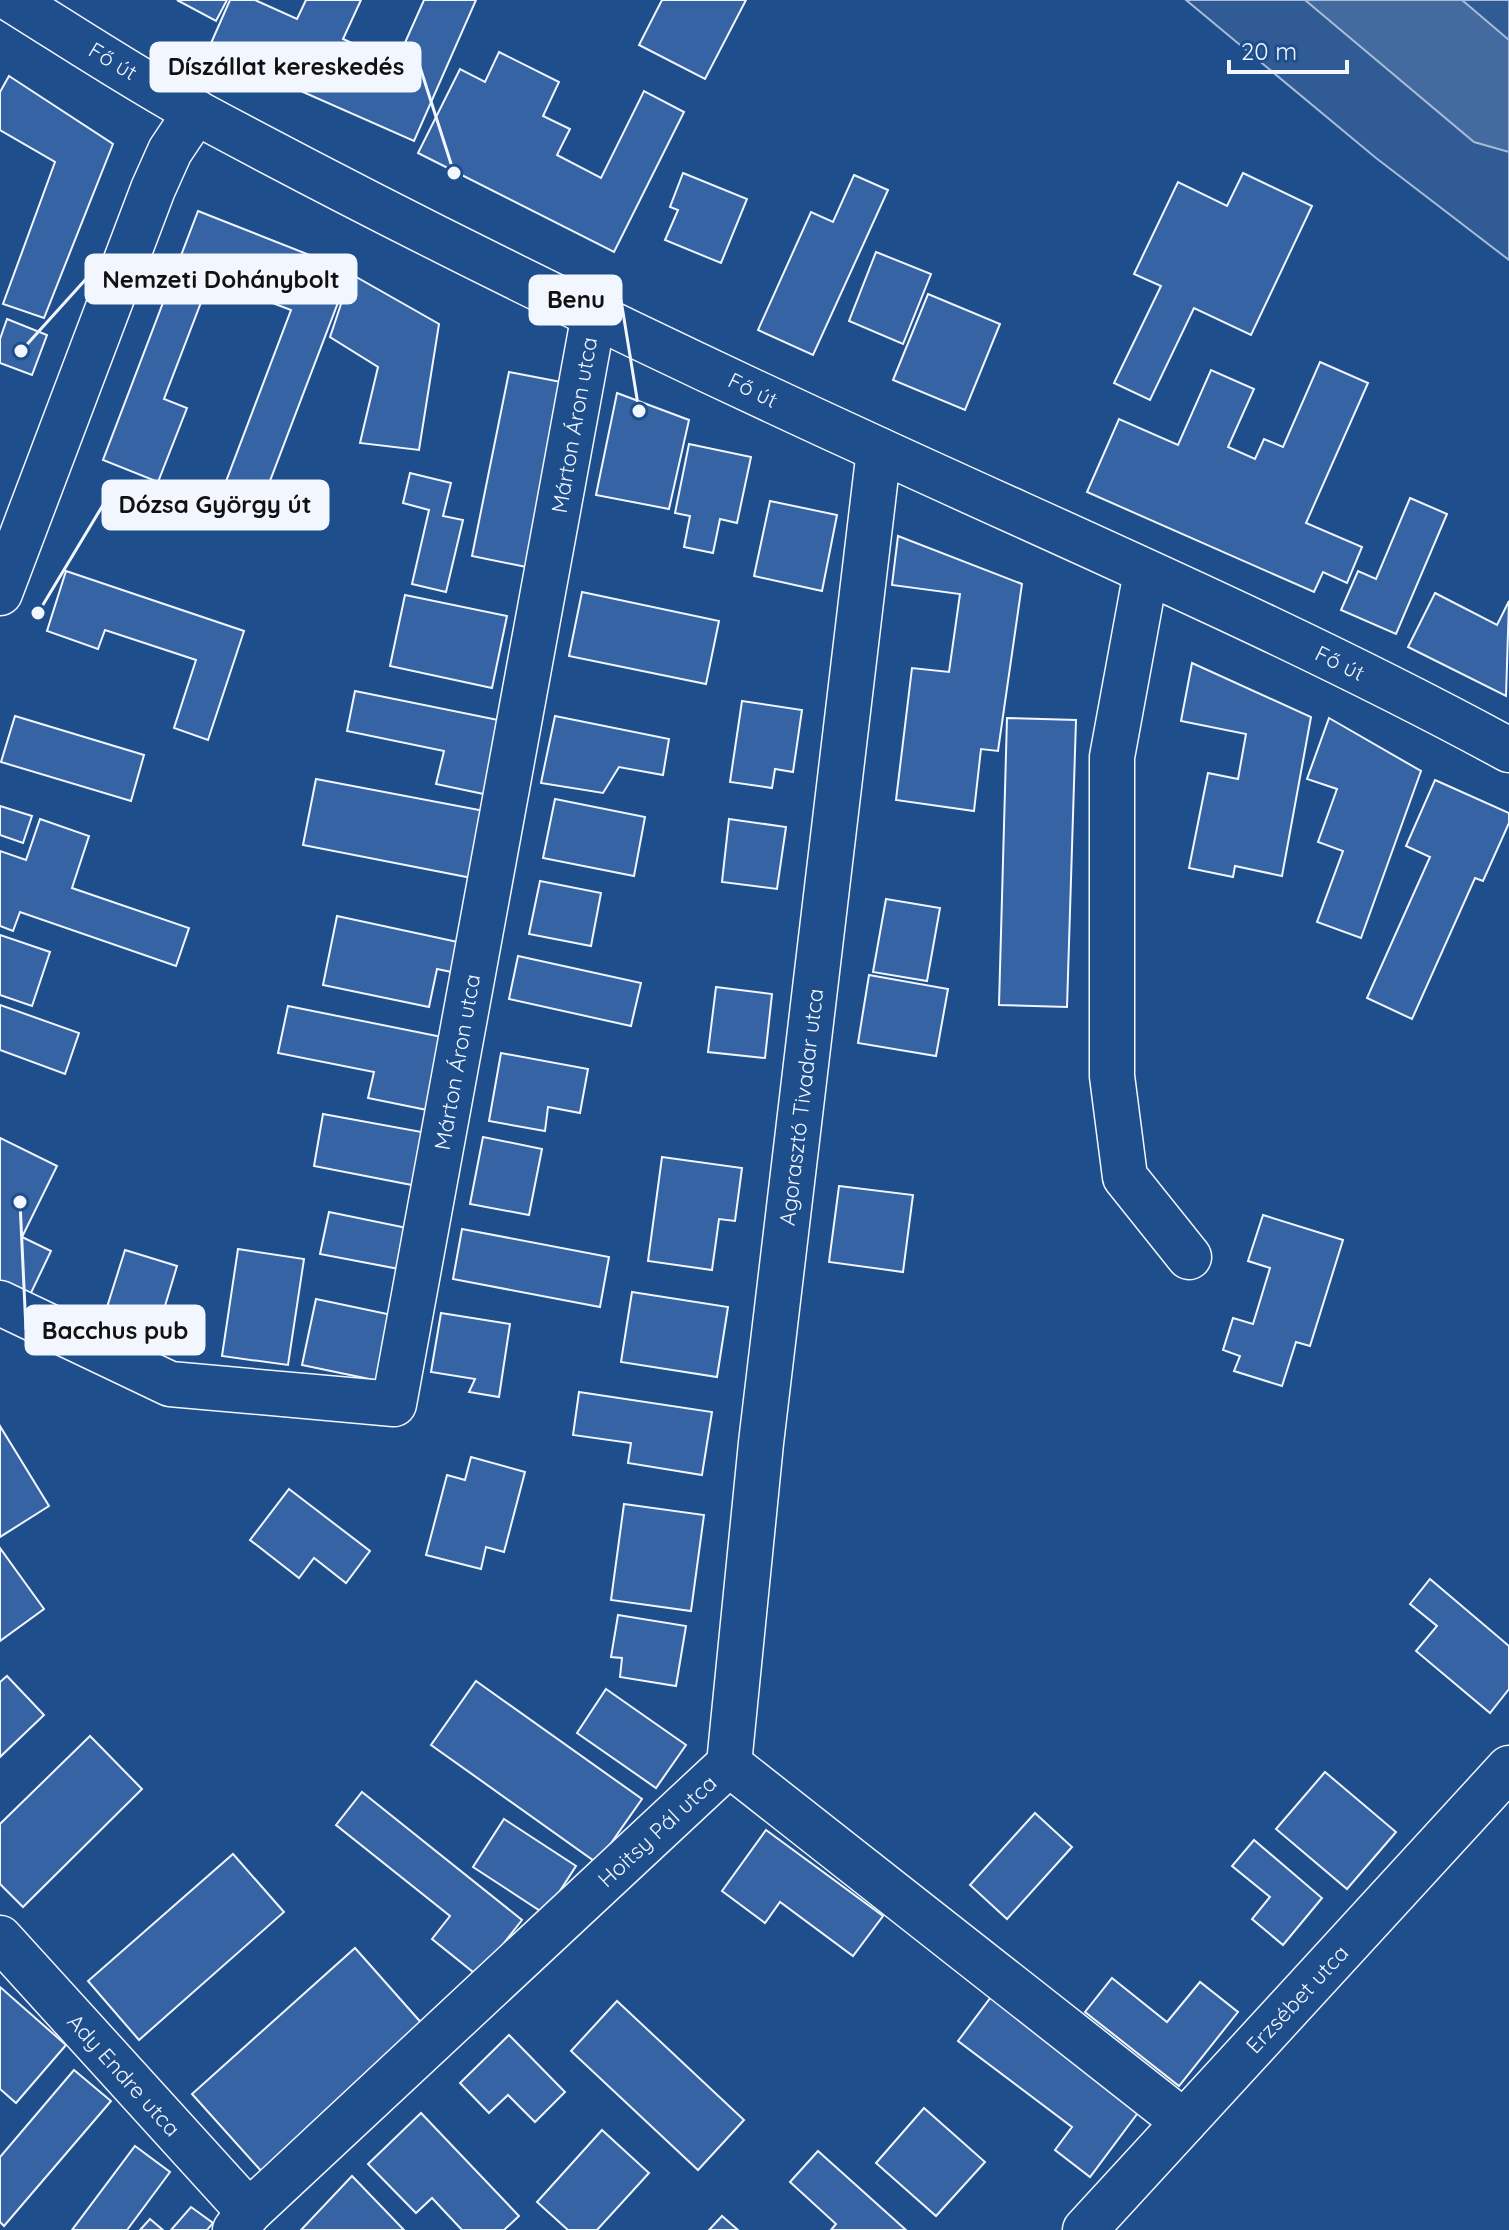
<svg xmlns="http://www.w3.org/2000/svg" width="1509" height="2230" viewBox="0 0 1509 2230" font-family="Quicksand,sans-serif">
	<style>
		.green { fill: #305b95; stroke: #a8bbd7; stroke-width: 2 }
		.water { fill: #446ba0; stroke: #a8bbd7; stroke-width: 2 }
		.building { fill: #3563a3; stroke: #f2f6ff; stroke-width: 2 }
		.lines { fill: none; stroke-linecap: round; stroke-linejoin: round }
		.minor-casing { stroke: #f2f6ff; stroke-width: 47 }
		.major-casing { stroke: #f2f6ff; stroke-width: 47 }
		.minor { stroke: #1f4e8c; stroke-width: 44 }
		.major { stroke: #1f4e8c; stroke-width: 44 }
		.labels { text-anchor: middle; stroke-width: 6; stroke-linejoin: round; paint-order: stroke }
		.street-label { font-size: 22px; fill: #f2f6ff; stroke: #1f4e8c }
		.leader { fill: none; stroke: #f2f6ff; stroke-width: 3 }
		.callout-dot { fill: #f2f6ff; stroke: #1f4e8c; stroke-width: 3 }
		.callout { fill: #f2f6ff; stroke: #f2f6ff; stroke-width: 3 }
		.callout-label { font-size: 24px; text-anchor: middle; font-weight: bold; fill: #111 }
	</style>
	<rect width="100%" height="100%" fill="#1f4e8c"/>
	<!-- green -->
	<path class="green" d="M1186,0H1509V260L1376,158Z"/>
	<!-- water -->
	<path class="water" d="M1305,0H1462L1509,40V152L1474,142Z"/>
	<!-- building -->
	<g class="building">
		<path d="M177,0H227L216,21Z"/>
		<path d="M230,0H255L297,19L306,0H361L343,39L396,63L424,0H476L414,141L208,50Z"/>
		<path d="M662,0H746L705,79L639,45Z"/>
		<path d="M499,52L559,82L543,116L570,129L557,155L601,178L644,91L684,112L614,252L418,153L460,69L485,82Z"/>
		<path d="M9,76L113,144L44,318L3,304L55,162L0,130V92Z"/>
		<path d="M683,173L747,199L721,263L665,240L678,210L670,207Z"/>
		<path d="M1243,173L1312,206L1251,335L1194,308L1150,400L1114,383L1161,286L1134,274L1178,182L1227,206Z"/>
		<path d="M854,175L888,190L813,355L758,330L811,212L833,222Z"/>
		<path d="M198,211L350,271L257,515L219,500L291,310L210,279L164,399L187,408L158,482L103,460Z"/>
		<path d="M876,252L931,274L903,344L849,321Z"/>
		<path d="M351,274L439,324L419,450L360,443L378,367L330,337Z"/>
		<path d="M928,294L1000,324L965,410L893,380Z"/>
		<path d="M7,319L47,335L32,375L0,363V339Z"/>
		<path d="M1320,362L1368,383L1306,523L1362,547L1347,583L1323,572L1314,592L1087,492L1119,419L1178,445L1211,370L1254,389L1228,447L1255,459L1264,439L1283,447Z"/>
		<path d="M509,372L577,385L541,570L472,556Z"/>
		<path d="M617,393L689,420L669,509L596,495Z"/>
		<path d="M689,444L751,457L737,523L720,519L713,553L684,547L690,516L675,513Z"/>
		<path d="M410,473L451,483L443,516L463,520L446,592L412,584L429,510L403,503Z"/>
		<path d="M1410,498L1447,514L1396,634L1341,610L1358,571L1376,579Z"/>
		<path d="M770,501L837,515L822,591L754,576Z"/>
		<path d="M898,536L1022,584L998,751L981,749L974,811L896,800L912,668L949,672L960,594L892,585Z"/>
		<path d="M66,571L244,631L208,740L174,728L196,660L105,630L98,649L47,631Z"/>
		<path d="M582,592L719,621L706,684L569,656Z"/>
		<path d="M1435,593L1497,625L1509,601L1506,696L1408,647Z"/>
		<path d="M405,595L507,616L492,688L390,666Z"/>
		<path d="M1192,663L1311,717L1282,876L1235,866L1233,877L1189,868L1208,773L1238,779L1246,734L1181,721Z"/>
		<path d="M355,691L508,722L493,796L436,784L444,751L347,731Z"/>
		<path d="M742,701L802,710L793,772L775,769L772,788L730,782Z"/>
		<path d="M15,716L144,755L131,801L1,762Z"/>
		<path d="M555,716L669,739L663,775L619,767L603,793L541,783Z"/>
		<path d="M1007,718L1076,720L1067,1007L999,1005Z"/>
		<path d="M1329,718L1421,771L1361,938L1317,922L1343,851L1318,842L1337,789L1307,779Z"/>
		<path d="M316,779L495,813L482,880L303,845Z"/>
		<path d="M1435,780L1509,813V823L1483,881L1475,878L1412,1019L1367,998L1430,857L1406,846Z"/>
		<path d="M555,799L645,817L634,876L543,858Z"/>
		<path d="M0,806L32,816L23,843L0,835Z"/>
		<path d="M40,819L89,836L72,888L189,928L176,966L20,912L13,931L0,926V851L26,860Z"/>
		<path d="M729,819L786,827L777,889L722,882Z"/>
		<path d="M540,881L601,893L591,946L529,934Z"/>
		<path d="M886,899L940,908L927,981L873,972Z"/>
		<path d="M337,916L467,944L461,974L437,969L429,1007L323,985Z"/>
		<path d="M0,935L50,952L32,1006L0,995Z"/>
		<path d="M518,956L641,983L631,1026L509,999Z"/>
		<path d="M869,975L948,989L936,1056L858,1043Z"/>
		<path d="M716,987L772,994L765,1058L708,1052Z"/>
		<path d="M0,1005L79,1033L65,1074L0,1050Z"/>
		<path d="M288,1006L447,1038L432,1111L368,1098L374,1072L278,1053Z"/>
		<path d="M501,1053L588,1069L580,1113L548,1107L545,1131L489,1121Z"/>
		<path d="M323,1114L427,1133L417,1186L314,1166Z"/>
		<path d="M483,1137L542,1149L529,1215L470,1204Z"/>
		<path d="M0,1138L57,1166L22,1237L51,1251L29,1297L0,1283Z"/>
		<path d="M662,1157L742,1168L735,1221L719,1219L712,1270L648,1261Z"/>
		<path d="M839,1186L913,1195L903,1272L829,1262Z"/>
		<path d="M329,1212L407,1228L399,1269L320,1254Z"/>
		<path d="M1263,1215L1343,1240L1310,1346L1296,1342L1282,1386L1234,1371L1240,1356L1223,1350L1233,1318L1253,1324L1270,1268L1248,1261Z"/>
		<path d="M462,1229L609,1257L600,1307L453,1279Z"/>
		<path d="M238,1249L304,1259L288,1365L222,1356Z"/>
		<path d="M125,1250L177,1266L155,1339L102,1323Z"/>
		<path d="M632,1292L728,1307L717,1377L621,1362Z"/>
		<path d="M316,1299L392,1315L379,1381L302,1365Z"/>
		<path d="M441,1313L510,1324L499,1397L469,1392L475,1379L431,1372Z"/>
		<path d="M579,1392L712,1412L702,1475L628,1463L631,1443L573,1435Z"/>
		<path d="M0,1426L49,1506L0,1537Z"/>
		<path d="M471,1457L525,1472L504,1552L486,1547L481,1569L426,1555L447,1475L465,1480Z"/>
		<path d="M289,1489L370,1551L346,1583L314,1558L299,1578L250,1540Z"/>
		<path d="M624,1504L704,1515L691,1611L611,1600Z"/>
		<path d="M0,1548L44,1609L0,1641Z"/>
		<path d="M1430,1579L1509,1646V1689L1490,1713L1416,1651L1437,1626L1410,1604Z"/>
		<path d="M618,1615L686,1626L676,1686L620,1677L622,1658L611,1657Z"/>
		<path d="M7,1676L44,1715L0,1757V1682Z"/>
		<path d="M476,1681L642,1799L597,1863L431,1745Z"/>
		<path d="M606,1689L686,1745L656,1788L577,1733Z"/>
		<path d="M90,1736L142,1789L23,1907L0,1884V1824Z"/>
		<path d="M1325,1772L1396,1832L1347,1889L1276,1829Z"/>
		<path d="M362,1792L522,1920L478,1976L432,1939L450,1916L336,1825Z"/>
		<path d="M1035,1813L1072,1847L1007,1919L970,1885Z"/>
		<path d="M504,1819L576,1866L545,1914L473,1867Z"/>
		<path d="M766,1830L883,1916L853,1956L780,1902L765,1923L722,1891Z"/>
		<path d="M1254,1840L1322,1898L1283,1945L1252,1919L1270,1897L1232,1866Z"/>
		<path d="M233,1854L284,1912L139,2040L88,1981Z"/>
		<path d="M355,1948L425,2027L263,2173L192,2094Z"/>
		<path d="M1112,1978L1167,2022L1200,1982L1238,2012L1179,2086L1085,2012Z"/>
		<path d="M0,1987L66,2045L16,2103L0,2089Z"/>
		<path d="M994,1993L1143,2106L1090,2177L1055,2150L1072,2127L958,2041Z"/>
		<path d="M617,2001L744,2120L698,2170L571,2051Z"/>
		<path d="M509,2035L565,2092L535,2122L508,2095L489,2113L460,2083Z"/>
		<path d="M74,2070L111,2101L4,2226L0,2222V2157Z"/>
		<path d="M924,2108L985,2162L936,2216L876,2163Z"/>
		<path d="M421,2113L519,2216L504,2230H462L432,2198L416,2213L368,2164Z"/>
		<path d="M602,2130L649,2173L597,2230H568L537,2202Z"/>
		<path d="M135,2146L170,2172L127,2230H72Z"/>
		<path d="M818,2151L906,2230H831L836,2224L790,2182Z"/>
		<path d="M352,2176L404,2230H301Z"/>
		<path d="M191,2207L213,2223L207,2230H171Z"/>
		<path d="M722,2216L738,2230H709Z"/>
		<path d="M150,2219L163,2230H140Z"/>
	</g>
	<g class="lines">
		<defs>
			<g id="minor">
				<path d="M1146,572L1112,757V1076L1125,1177L1189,1257"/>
				<path d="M0,1303L170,1384L394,1404L594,314"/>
				<path d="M729,1764L761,1443L879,450"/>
				<path d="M729,1764L1184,2122"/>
				<path d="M0,1938L249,2212"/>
				<path d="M235,2230L249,2212L729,1764"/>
				<path d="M1085,2230L1509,1768"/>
			</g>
			<g id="major">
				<path d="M12,0C73,38 135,79 199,114C424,235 654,347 886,453C1095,549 1307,640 1509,750"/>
				<path d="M0,593L153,189L170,151L196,112"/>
			</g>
		</defs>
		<!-- minor casing -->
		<use href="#minor" class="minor-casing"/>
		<!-- major casing -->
		<use href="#major" class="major-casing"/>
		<!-- minor -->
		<use href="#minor" class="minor"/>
		<!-- major -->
		<use href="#major" class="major"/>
	</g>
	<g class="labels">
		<!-- street labels -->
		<g class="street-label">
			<text transform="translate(113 61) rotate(31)" y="8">Fő út</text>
			<text transform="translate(753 390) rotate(26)" y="8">Fő út</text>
			<text transform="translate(574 425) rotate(-80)" y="8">Márton Áron utca</text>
			<text transform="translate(1340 663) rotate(26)" y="8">Fő út</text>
			<text transform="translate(457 1062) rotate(-80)" y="8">Márton Áron utca</text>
			<text transform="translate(801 1107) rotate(-83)" y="8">Agorasztó Tivadar utca</text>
			<text transform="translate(657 1831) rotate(-43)" y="8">Hoitsy Pál utca</text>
			<text transform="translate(1297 1999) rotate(-47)" y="8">Erzsébet utca</text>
			<text transform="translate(124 2075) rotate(48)" y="8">Ady Endre utca</text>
		</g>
	</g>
	<!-- callouts -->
	<path class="leader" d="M454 173L420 67M21 351L86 279M639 411L621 300M38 613L103 505M20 1202L26 1330"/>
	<g class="callout-dot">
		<circle cx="454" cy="173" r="8"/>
		<circle cx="21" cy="351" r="8"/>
		<circle cx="639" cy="411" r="8"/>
		<circle cx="38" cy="613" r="8"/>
		<circle cx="20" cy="1202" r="8"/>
	</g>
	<g class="callout">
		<rect x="151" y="43" width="269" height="48" rx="8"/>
		<rect x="86" y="255" width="270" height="48" rx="8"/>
		<rect x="530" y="276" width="91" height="48" rx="8"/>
		<rect x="103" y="481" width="225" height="48" rx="8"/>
		<rect x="26" y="1306" width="178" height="48" rx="8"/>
	</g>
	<g class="callout-label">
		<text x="286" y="75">Díszállat kereskedés</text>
		<text x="221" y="288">Nemzeti Dohánybolt</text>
		<text x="576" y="308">Benu</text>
		<text x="215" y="513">Dózsa György út</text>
		<text x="115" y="1339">Bacchus pub</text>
	</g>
	<!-- scale -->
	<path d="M1229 60v12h118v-12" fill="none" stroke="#f2f6ff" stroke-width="4"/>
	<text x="1241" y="60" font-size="24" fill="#f2f6ff" stroke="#1f4e8c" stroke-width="6" paint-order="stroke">20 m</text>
</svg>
